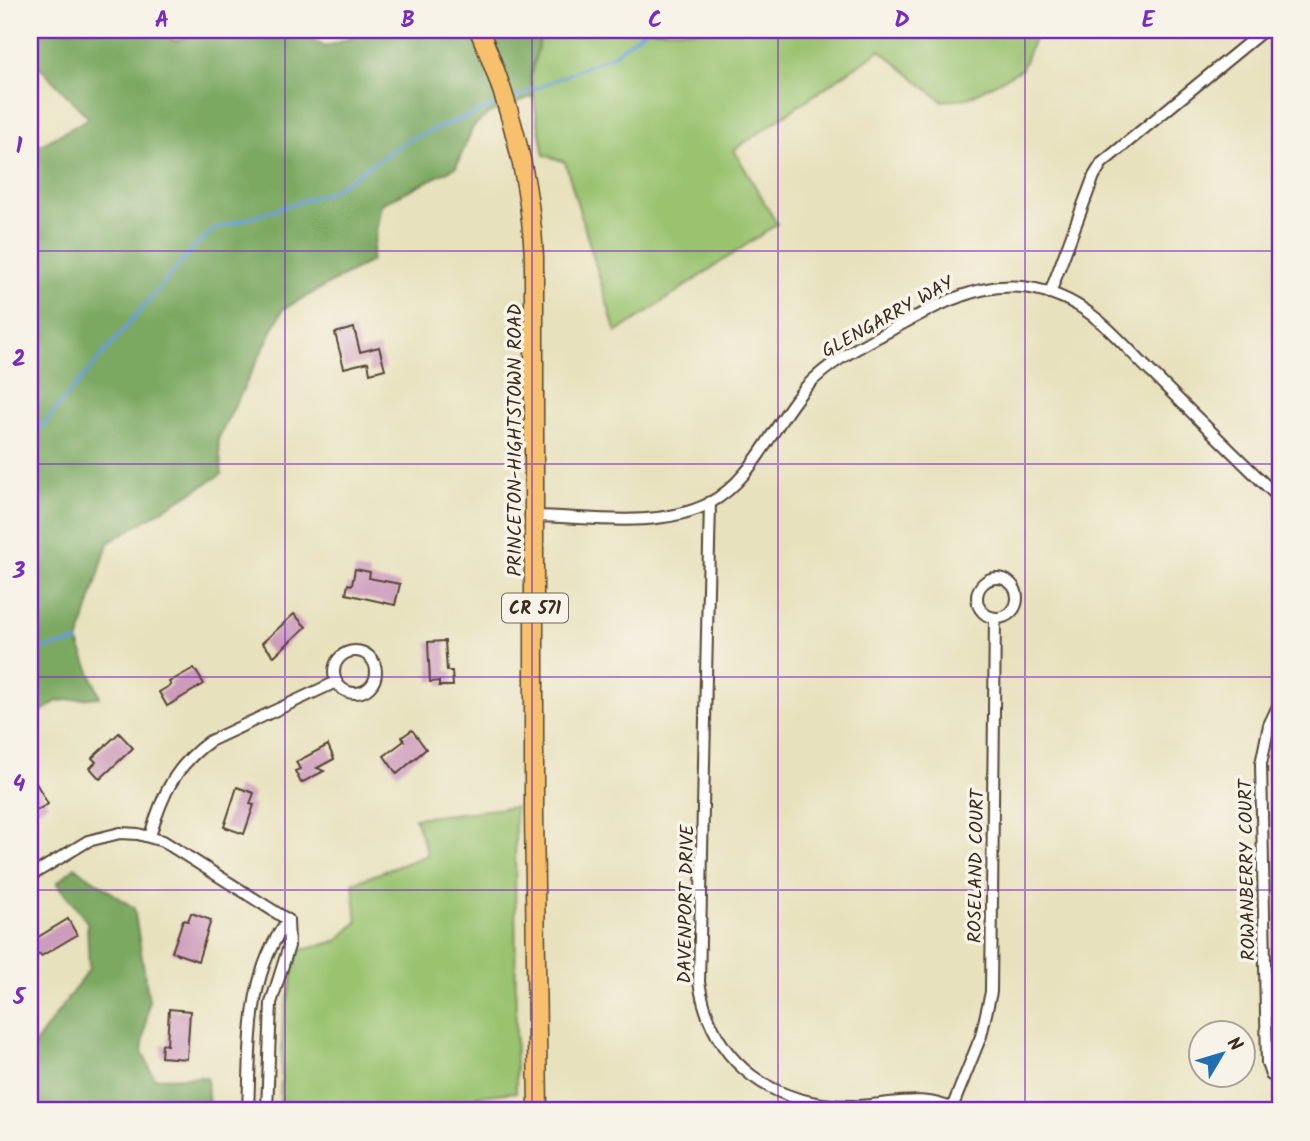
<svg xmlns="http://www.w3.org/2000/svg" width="1310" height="1141" viewBox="0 0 1310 1141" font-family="Kalam,sans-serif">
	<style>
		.green { fill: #9ac36f; stroke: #6a7646; stroke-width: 2 }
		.forest { fill: #7ba962; stroke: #5b6a40; stroke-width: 2 }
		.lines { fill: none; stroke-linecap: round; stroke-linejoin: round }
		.stream { stroke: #689dd5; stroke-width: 3.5 }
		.building { fill: #cd9bbc }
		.minor-casing { stroke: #554536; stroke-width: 14 }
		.primary-casing { stroke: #554536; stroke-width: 21 }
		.minor { stroke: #fff; stroke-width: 10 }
		.primary { stroke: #f7c06c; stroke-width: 18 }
		.grid { fill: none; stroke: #7b2cbf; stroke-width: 2; stroke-opacity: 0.55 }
		.labels { text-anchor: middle; stroke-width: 7; stroke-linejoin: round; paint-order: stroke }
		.shield { fill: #f7f3e8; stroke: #73665b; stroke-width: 2 }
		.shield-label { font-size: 18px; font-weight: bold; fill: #3b2a1e }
		.street-label { font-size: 19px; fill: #3b2a1e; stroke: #f7f3e8 }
		.neatline { fill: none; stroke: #7b2cbf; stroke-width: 2.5 }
		.grid-label { font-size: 23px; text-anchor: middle; font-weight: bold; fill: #7b2cbf }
	</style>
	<rect width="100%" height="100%" fill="#f7f3e8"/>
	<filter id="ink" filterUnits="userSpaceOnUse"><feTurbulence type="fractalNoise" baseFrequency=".0143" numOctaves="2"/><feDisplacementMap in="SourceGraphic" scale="14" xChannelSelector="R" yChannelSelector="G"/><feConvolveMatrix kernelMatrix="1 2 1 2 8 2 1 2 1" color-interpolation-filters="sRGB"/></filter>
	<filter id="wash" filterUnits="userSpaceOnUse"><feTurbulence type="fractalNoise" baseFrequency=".00686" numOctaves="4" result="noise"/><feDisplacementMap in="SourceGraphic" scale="28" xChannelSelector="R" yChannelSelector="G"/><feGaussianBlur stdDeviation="1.57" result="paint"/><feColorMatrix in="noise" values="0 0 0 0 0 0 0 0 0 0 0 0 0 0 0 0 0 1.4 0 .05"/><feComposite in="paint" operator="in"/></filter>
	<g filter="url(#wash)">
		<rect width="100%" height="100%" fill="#e8e1bd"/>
		<!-- green -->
		<g class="green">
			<path d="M542,30H1037L1022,69L968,98L942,101L880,50L734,150L777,224L616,333L565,162L544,155L530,79Z"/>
			<path d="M515,807L516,1092L478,1096L453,1111H280L283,1021L298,951L337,941L357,922L353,883L428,855L415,818Z"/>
		</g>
		<!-- forest -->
		<g class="forest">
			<path d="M30,30H164L174,41L213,30H298L325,47L374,30H542L530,79L534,96L489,113L473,127L456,167L381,204L371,261L283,309L218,439L222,474L108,543L78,642L100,697L57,701L30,719V151L89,118L30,57Z"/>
			<path d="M75,867L134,908L149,1001L142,1051L154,1078L207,1077L209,1111H30V1051L89,969L87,922L57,883Z"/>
		</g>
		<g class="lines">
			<!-- stream -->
			<g class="stream">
				<path d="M512,99L613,55L645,30"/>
				<path d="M30,440L195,246L215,229L330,192L408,140L501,103"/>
				<path d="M30,646L38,649L78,642"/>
			</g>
		</g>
		<g id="blocks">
			<!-- building -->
			<g class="building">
				<path d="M354,328L360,352L379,347L385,369L370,373L368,362L344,368L335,333Z"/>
				<path d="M355,569L370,572L369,578L400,584L395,605L346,594L348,584L352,585Z"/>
				<path d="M294,614L306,627L274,656L262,643Z"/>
				<path d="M445,641L447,671H452L453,686H439V681L430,682L428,642Z"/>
				<path d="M194,668L204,684L167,706L159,692L171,685L169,682Z"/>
				<path d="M412,730L426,749L397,774L384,756L404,741L402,737Z"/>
				<path d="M119,733L133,748L100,779L90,768L96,762L92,758Z"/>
				<path d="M328,745L334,759L317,768L324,771L301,783L295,771L300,769L296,762Z"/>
				<path d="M36,783L48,804L30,814V787Z"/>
				<path d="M237,787L254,793L250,804L254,805L244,834L224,827Z"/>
				<path d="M191,913L211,920L198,961L172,952L183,920L188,921Z"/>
				<path d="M68,919L77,935L41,956L40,954L35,956L30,942Z"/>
				<path d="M169,1009L190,1011L187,1059L161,1057L162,1044L167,1045Z"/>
			</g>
		</g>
	</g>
	<g filter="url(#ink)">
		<use href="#blocks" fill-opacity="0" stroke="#554536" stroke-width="2"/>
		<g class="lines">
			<defs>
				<g id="minor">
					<path d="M1050,293L1094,176L1102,163L1264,30"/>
					<path d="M710,502L699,982C712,1065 774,1107 856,1106C892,1105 923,1093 957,1111"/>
					<path d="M535,516C590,517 657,529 708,504C754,480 773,424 806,387C829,362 859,347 889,331C952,297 1007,265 1077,305C1106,322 1128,350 1152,373C1194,415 1237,457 1280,499"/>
					<circle cx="997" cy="598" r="20"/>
					<circle cx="355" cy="672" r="21"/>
					<path d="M1280,702L1269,725L1261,764L1267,1063L1271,1075L1280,1080"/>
					<path d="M150,836C162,795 175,766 210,741L336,682"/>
					<path d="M30,876L88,841L120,833L138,834L163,841L288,920"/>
					<path d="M952,1108L981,1036L991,992L995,618"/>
					<path d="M248,1111C251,1045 246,975 288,920"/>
					<path d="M267,1111L271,1003L289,946L288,920"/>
				</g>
				<path id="primary" d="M479,30C511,104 530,177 534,257V812L538,1111"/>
			</defs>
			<!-- minor casing -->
			<use href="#minor" class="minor-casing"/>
			<!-- primary casing -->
			<use href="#primary" class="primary-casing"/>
			<!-- minor -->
			<use href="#minor" class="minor"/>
			<!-- primary -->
			<use href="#primary" class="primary"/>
		</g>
	</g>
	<!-- grid -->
	<path class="grid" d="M285,30V1111M532,30V1111M778,30V1111M1025,30V1111M30,251H1280M30,464H1280M30,677H1280M30,890H1280"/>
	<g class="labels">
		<!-- shield labels -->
		<rect class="shield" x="502" y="593.5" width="66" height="29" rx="5"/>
		<g class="shield-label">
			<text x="535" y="614">CR 571</text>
		</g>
		<!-- street labels -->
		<g class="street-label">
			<text transform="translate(887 316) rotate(-29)" y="7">GLENGARRY WAY</text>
			<text transform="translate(514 440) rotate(-90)" y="7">PRINCETON-HIGHTSTOWN ROAD</text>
			<text transform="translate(975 866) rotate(-89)" y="7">ROSELAND COURT</text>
			<text transform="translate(1246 870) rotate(-91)" y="7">ROWANBERRY COURT</text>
			<text transform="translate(685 904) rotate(-89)" y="7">DAVENPORT DRIVE</text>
		</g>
	</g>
	<!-- margin -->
	<rect width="1310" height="1141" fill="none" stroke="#f7f3e8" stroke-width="77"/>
	<!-- north arrow -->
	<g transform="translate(1222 1054) rotate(52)"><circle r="33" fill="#f7f3e8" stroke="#aca397" stroke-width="2"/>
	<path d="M0-5L12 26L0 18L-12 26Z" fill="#1f6fb2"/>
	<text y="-10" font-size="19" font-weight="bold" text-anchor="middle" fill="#3b2a1e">N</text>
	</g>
	<rect x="38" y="38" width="1234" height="1064" class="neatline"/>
	<g class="grid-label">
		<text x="162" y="27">A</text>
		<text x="408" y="27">B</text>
		<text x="655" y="27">C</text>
		<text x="902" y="27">D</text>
		<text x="1148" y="27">E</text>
		<text x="19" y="153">1</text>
		<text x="19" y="366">2</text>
		<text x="19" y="578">3</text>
		<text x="19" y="791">4</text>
		<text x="19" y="1004">5</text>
	</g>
</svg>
